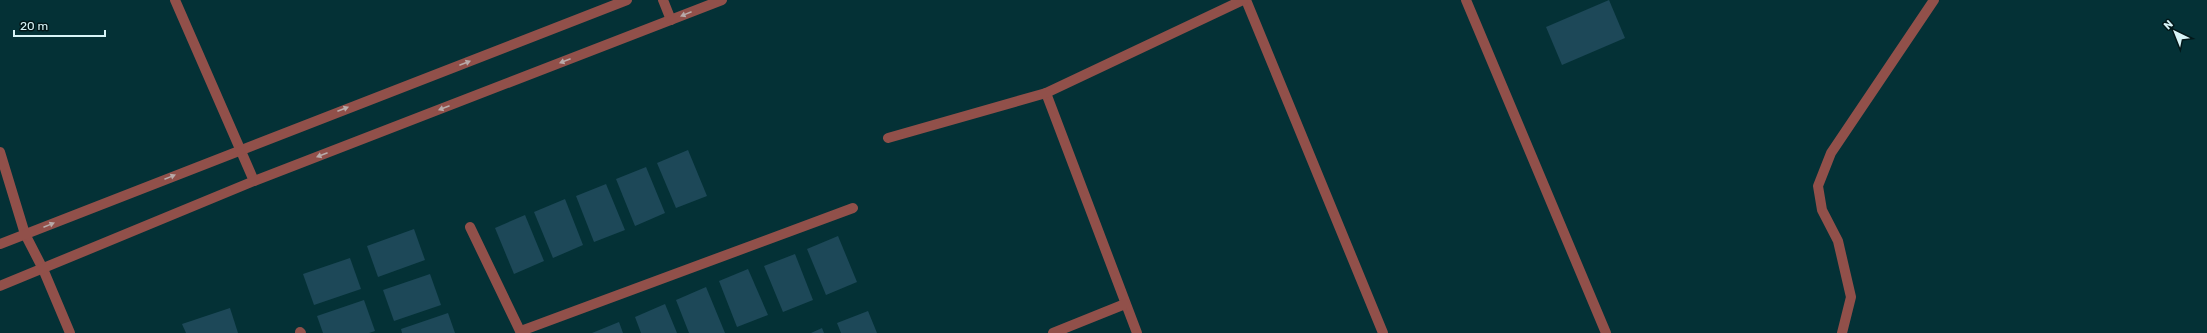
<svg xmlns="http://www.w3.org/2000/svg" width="2207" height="333" viewBox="0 0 2207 333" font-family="Rubik,sans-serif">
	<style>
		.building { fill: #1d4858 }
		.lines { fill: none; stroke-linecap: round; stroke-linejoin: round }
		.minor { stroke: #91504a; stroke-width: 10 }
		.oneway { fill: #b8aaa9 }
	</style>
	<rect width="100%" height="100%" fill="#043136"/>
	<!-- building -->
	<g class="building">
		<path d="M1609,0L1625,38L1562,65L1546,27Z"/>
		<path d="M688,150L707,196L676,208L657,163Z"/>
		<path d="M646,167L665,213L635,226L616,179Z"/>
		<path d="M606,184L625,230L594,242L576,196Z"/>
		<path d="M565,199L583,245L553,258L534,212Z"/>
		<path d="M525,215L544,261L514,274L495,228Z"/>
		<path d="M414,229L425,260L378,277L367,246Z"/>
		<path d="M838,236L857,282L826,295L807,249Z"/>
		<path d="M795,254L813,300L783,312L764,266Z"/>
		<path d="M350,258L361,289L314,305L303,274Z"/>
		<path d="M748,269L768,315L737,327L719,281Z"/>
		<path d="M430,274L441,305L394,321L383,290Z"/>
		<path d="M706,287L725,333H689L676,300Z"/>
		<path d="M364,300L375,331L369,333H323L317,316Z"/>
		<path d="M665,304L677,333H641L635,317Z"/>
		<path d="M230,308L238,333H186L182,324Z"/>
		<path d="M868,311L877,333H841L837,323Z"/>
		<path d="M448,313L455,333H402L401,329Z"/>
		<path d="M619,322L623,333H592Z"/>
		<path d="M822,328L824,333H811Z"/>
	</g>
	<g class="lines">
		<!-- minor -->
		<g class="minor">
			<path d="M175,0L254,181"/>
			<path d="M663,0L671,20"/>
			<path d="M1246,0L1383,333"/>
			<path d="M1466,0L1606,333"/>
			<path d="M1046,93L1137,333"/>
			<path d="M888,138L1046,93L1243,0"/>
			<path d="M0,152L25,234L43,269L70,333"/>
			<path d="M470,227L521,333"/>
			<path d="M0,244L627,0"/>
			<path d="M0,286L254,181L722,0"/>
			<path d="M521,331L853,208"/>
			<path d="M300,332L301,333"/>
			<path d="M1053,333L1125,304"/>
			<path d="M1842,333L1851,297L1838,241L1822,210L1818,186L1831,153L1934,0"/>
		</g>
	</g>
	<!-- one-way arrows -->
	<defs><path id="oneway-solid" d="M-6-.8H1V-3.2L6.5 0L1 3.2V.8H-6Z"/></defs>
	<g class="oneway">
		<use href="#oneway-solid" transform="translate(686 14) rotate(158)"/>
		<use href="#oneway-solid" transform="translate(565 61) rotate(159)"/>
		<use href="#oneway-solid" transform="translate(465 63) rotate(-21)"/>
		<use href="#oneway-solid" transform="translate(444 108) rotate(159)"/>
		<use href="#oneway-solid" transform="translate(343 109) rotate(-21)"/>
		<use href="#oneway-solid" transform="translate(322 155) rotate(159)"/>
		<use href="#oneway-solid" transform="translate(170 177) rotate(-22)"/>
		<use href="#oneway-solid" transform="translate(49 225) rotate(-22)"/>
	</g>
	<!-- north arrow -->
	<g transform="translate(2175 32) rotate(317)" stroke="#021719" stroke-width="3" paint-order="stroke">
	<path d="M0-3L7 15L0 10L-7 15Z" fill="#d8f4f7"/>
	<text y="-6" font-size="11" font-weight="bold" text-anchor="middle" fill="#d8f4f7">N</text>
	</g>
	<!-- scale -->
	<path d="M14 30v6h91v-6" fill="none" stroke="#d8f4f7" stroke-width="2"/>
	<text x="20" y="30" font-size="12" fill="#d8f4f7" stroke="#021719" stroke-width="3" paint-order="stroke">20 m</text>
</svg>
